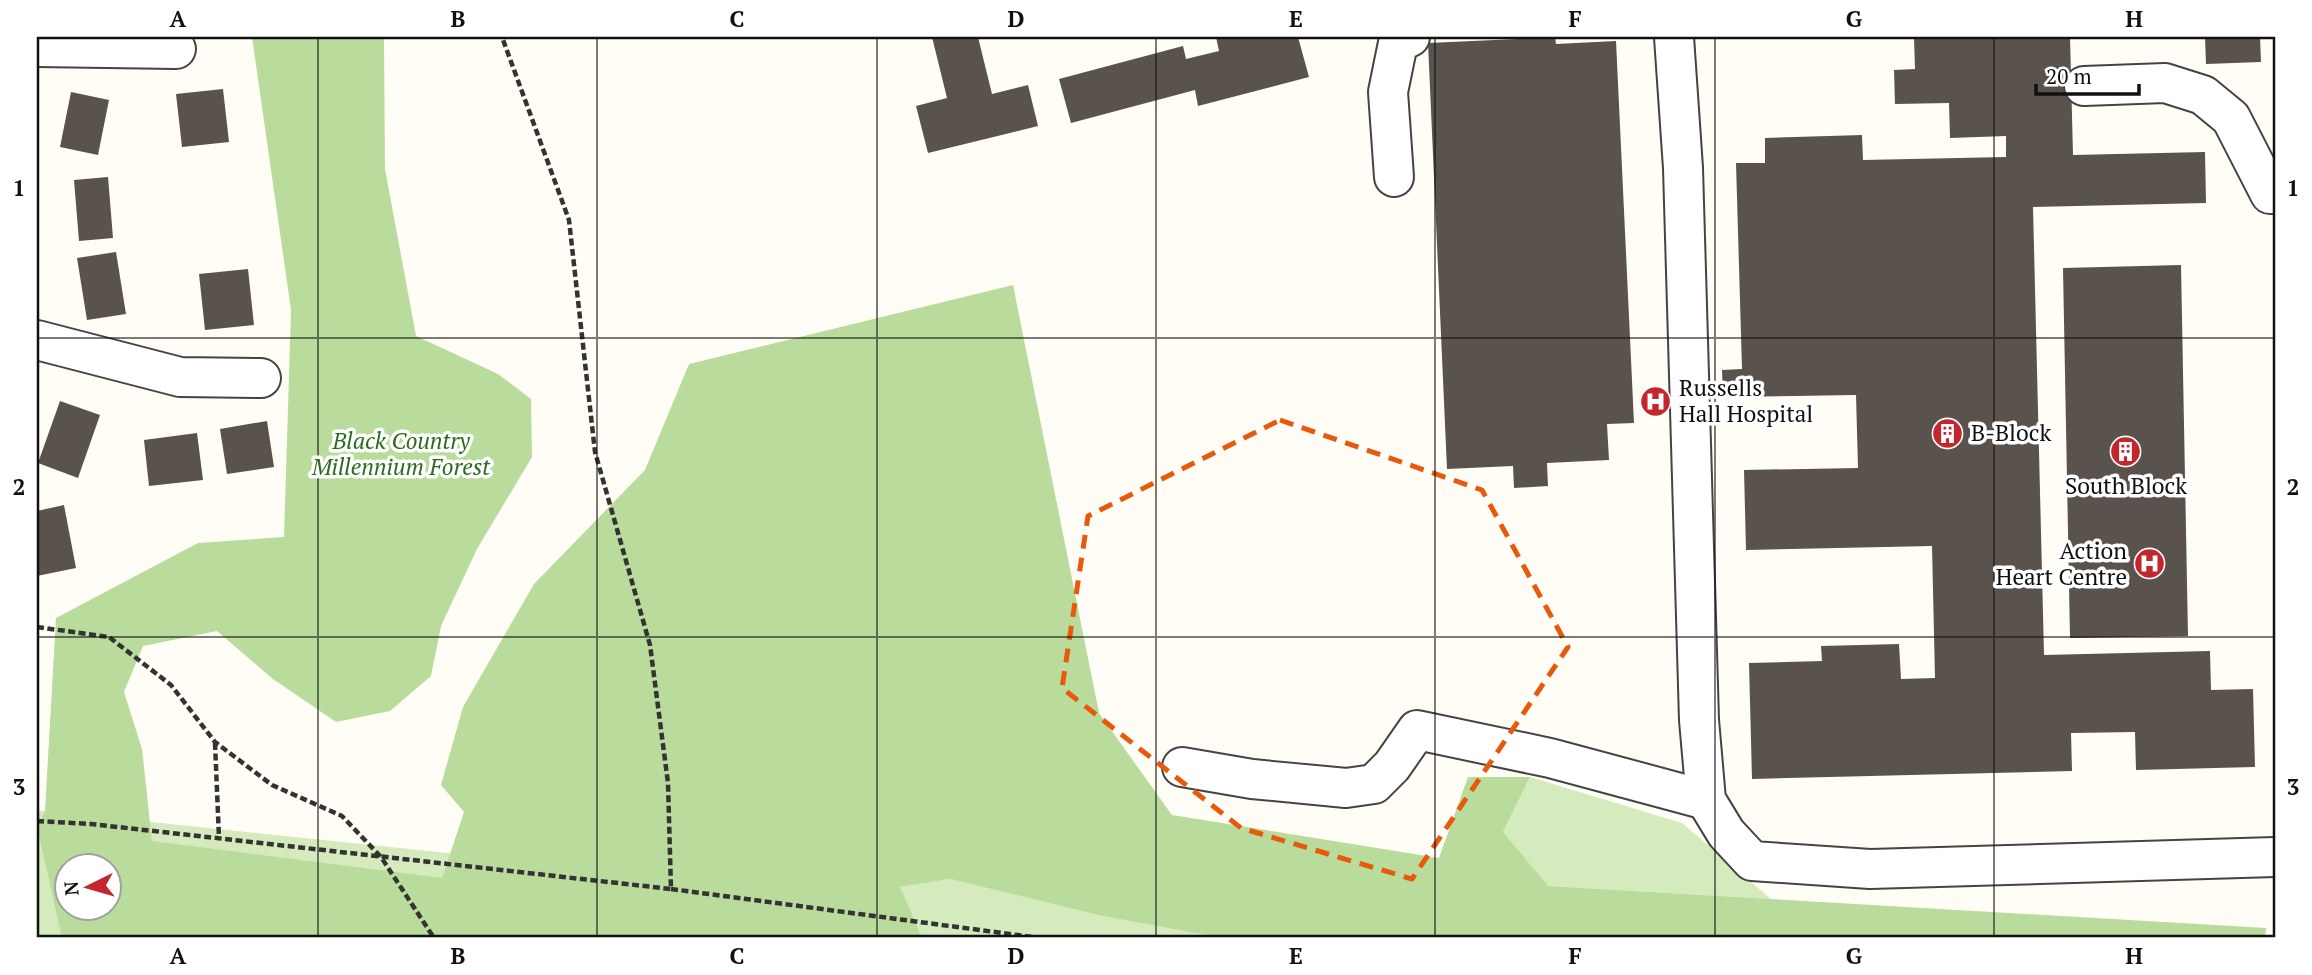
<svg xmlns="http://www.w3.org/2000/svg" width="2312" height="975" viewBox="0 0 2312 975" font-family="'PT Serif',serif">
	<style>
		.green { fill: #d5ebbd; fill-rule: evenodd }
		.forest { fill: #b9dc9c; fill-rule: evenodd }
		.building { fill: #5a524d }
		.lines { fill: none; stroke-linecap: round; stroke-linejoin: round }
		.minor-casing { stroke: #444; stroke-width: 42 }
		.path { stroke: #333; stroke-width: 4.5; stroke-dasharray: 7 3.5; stroke-linecap: butt }
		.minor { stroke: #fff; stroke-width: 38 }
		.marked { fill: none; stroke: #e8590c; stroke-width: 5; stroke-dasharray: 14 9; stroke-linejoin: round }
		.grid { fill: none; stroke: #111; stroke-width: 2; stroke-opacity: 0.55 }
		.labels { text-anchor: middle; stroke-width: 7; stroke-linejoin: round; paint-order: stroke }
		.poi-label { font-size: 23px; fill: #111; stroke: #fff; text-anchor: start }
		.park-label { font-size: 23px; font-style: italic; fill: #2f6b1f; stroke: #fff }
		.neatline { fill: none; stroke: #111; stroke-width: 2.5 }
		.grid-label { font-size: 23px; text-anchor: middle; font-weight: bold; fill: #111 }
	</style>
	<rect width="100%" height="100%" fill="#fffdf5"/>
	<!-- green -->
	<g class="green">
		<path d="M1530,777L1682,823L1771,899L1547,886L1503,832Z"/>
		<path d="M37,810L905,901L899,887L950,879L1102,916L1179,930L1258,938H37ZM66,866H108V908H66Z"/>
	</g>
	<!-- forest -->
	<path class="forest" d="M252,37H384L385,169L416,336L498,374L531,399L532,457L477,549L441,626L431,676L390,711L336,722L273,679L217,631L143,646L124,692L142,749L152,841L442,878L464,812L441,785L463,707L534,584L645,470L689,364L1013,285L1099,713L1172,815L1439,858L1468,777H1530L1503,832L1548,886L2266,928L2265,938H1223L1102,916L950,879L900,887L922,938H62L37,826L45,811L56,618L198,543L284,537L291,310ZM66,866H108V908H66Z"/>
	<!-- building -->
	<g class="building">
		<path d="M932,37H978L992,94L1028,85L1038,126L928,153L916,106L947,98Z"/>
		<path d="M1216,37H1298L1309,77L1198,106L1195,90L1071,123L1059,79L1183,46L1186,59L1219,51Z"/>
		<path d="M1517,37H1555L1556,44L1616,41L1634,423L1607,424L1609,460L1547,463L1548,486L1514,488L1513,466L1447,469L1428,43L1517,39Z"/>
		<path d="M1914,37H2070L2073,155L2205,152L2206,203L2033,207L2044,655L2210,651L2211,690L2253,689L2255,767L2136,770L2135,732L2071,733L2072,771L1752,779L1749,663L1822,661L1821,646L1899,644L1901,679L1935,678L1932,546L1746,550L1744,470L1858,468L1856,395L1723,397L1722,370L1742,369L1736,163H1765V138L1862,135L1863,160L2006,157V136L1950,138L1949,103L1895,104L1894,70L1915,69Z"/>
		<path d="M2205,37H2260L2261,62L2206,64Z"/>
		<path d="M223,89L229,142L182,147L176,94Z"/>
		<path d="M71,92L109,100L98,155L60,147Z"/>
		<path d="M108,177L113,238L79,241L74,180Z"/>
		<path d="M116,252L126,314L87,320L77,258Z"/>
		<path d="M2181,265L2188,636L2070,638L2063,268Z"/>
		<path d="M248,269L254,325L205,330L199,274Z"/>
		<path d="M60,401L100,415L78,478L38,463Z"/>
		<path d="M267,421L274,467L227,474L220,429Z"/>
		<path d="M197,433L203,480L149,486L144,440Z"/>
		<path d="M64,505L76,568L37,576V511Z"/>
	</g>
	<g class="lines">
		<defs>
			<g id="minor">
				<path d="M1674,37L1683,168L1699,720L1706,800L1726,833L1752,861L1870,869L2275,857"/>
				<path d="M37,47L176,49"/>
				<path d="M2084,86L2165,83L2203,95L2231,118L2270,194H2275"/>
				<path d="M1394,177L1388,92L1398,43L1410,37"/>
				<path d="M37,340L180,377L261,378"/>
				<path d="M1182,767L1252,779L1346,788L1374,784L1392,766L1417,730L1550,758L1706,800"/>
			</g>
		</defs>
		<!-- minor casing -->
		<use href="#minor" class="minor-casing"/>
		<!-- path -->
		<g class="path">
			<path d="M37,627L109,637L171,685L215,742L272,785L342,816L381,857L434,938"/>
			<path d="M215,743L219,838"/>
			<path d="M37,821L91,824L671,889L668,783L650,645L595,452L569,220L502,37"/>
			<path d="M671,889L1040,938"/>
		</g>
		<!-- minor -->
		<use href="#minor" class="minor"/>
	</g>
	<!-- marked area -->
	<path class="marked" d="M1280,420L1482,490L1568,647L1412,879L1241,828L1062,688L1088,516Z"/>
	<!-- grid -->
	<path class="grid" d="M318,37V938M597,37V938M877,37V938M1156,37V938M1435,37V938M1715,37V938M1994,37V938M37,338H2275M37,637H2275"/>
	<!-- icons -->
	<defs>
		<symbol id="hospital-disc" viewBox="-11 -11 22 22"><circle r="9.5" fill="#c4262e" stroke="#fff"/><path d="M-5-5h3v3.5h4V-5h3V5h-3V1.5h-4V5h-3Z" fill="#fff"/></symbol>
		<symbol id="building-disc" viewBox="-11 -11 22 22"><circle r="9.5" fill="#c4262e" stroke="#fff"/><path d="M-4-6H4V6H1V3H-1V6H-4ZM-2.5-4.3h1.7v1.8h-1.7ZM.8-4.3h1.7v1.8H.8ZM-2.5-1h1.7V.8h-1.7ZM.8-1h1.7V.8H.8Z" fill="#fff"/></symbol>
	</defs>
	<g fill-rule="evenodd">
		<use href="#hospital-disc" x="1638" y="384" width="35" height="35"/>
		<use href="#building-disc" x="1930" y="416" width="35" height="35"/>
		<use href="#building-disc" x="2108" y="434" width="35" height="35"/>
		<use href="#hospital-disc" x="2132" y="546" width="35" height="35"/>
	</g>
	<g class="labels">
		<!-- poi labels -->
		<g class="poi-label">
			<text x="1679" y="396">Russells<tspan x="1679" dy="26">Hall Hospital</tspan></text>
			<text x="1971" y="441">B-Block</text>
			<text x="2126" y="494" text-anchor="middle">South Block</text>
			<text x="2127" y="559" text-anchor="end">Action<tspan x="2127" dy="26">Heart Centre</tspan></text>
		</g>
		<!-- park labels -->
		<g class="park-label">
			<text x="401" y="449">Black Country<tspan x="401" dy="26">Millennium Forest</tspan></text>
		</g>
	</g>
	<!-- border -->
	<rect width="2312" height="975" fill="none" stroke="#ffffff" stroke-width="77"/>
	<!-- north arrow -->
	<g transform="translate(88 887) rotate(265)"><circle r="33" fill="#ffffff" stroke="#a0a0a0" stroke-width="2"/>
	<path d="M0-5L12 26L0 18L-12 26Z" fill="#c4262e"/>
	<text y="-10" font-size="19" font-weight="bold" text-anchor="middle" fill="#111111">N</text>
	</g>
	<!-- scale -->
	<path d="M2036 84v10h103v-10" fill="none" stroke="#111111" stroke-width="3.5"/>
	<text x="2046" y="84" font-size="21" fill="#111111" stroke="#ffffff" stroke-width="5" paint-order="stroke">20 m</text>
	<rect x="38" y="38" width="2236" height="898" class="neatline"/>
	<g class="grid-label">
		<text x="178" y="27">A</text>
		<text x="458" y="27">B</text>
		<text x="737" y="27">C</text>
		<text x="1016" y="27">D</text>
		<text x="1296" y="27">E</text>
		<text x="1575" y="27">F</text>
		<text x="1854" y="27">G</text>
		<text x="2134" y="27">H</text>
		<text x="19" y="196">1</text>
		<text x="2293" y="196">1</text>
		<text x="19" y="495">2</text>
		<text x="2293" y="495">2</text>
		<text x="19" y="795">3</text>
		<text x="2293" y="795">3</text>
		<text x="178" y="964">A</text>
		<text x="458" y="964">B</text>
		<text x="737" y="964">C</text>
		<text x="1016" y="964">D</text>
		<text x="1296" y="964">E</text>
		<text x="1575" y="964">F</text>
		<text x="1854" y="964">G</text>
		<text x="2134" y="964">H</text>
	</g>
</svg>
